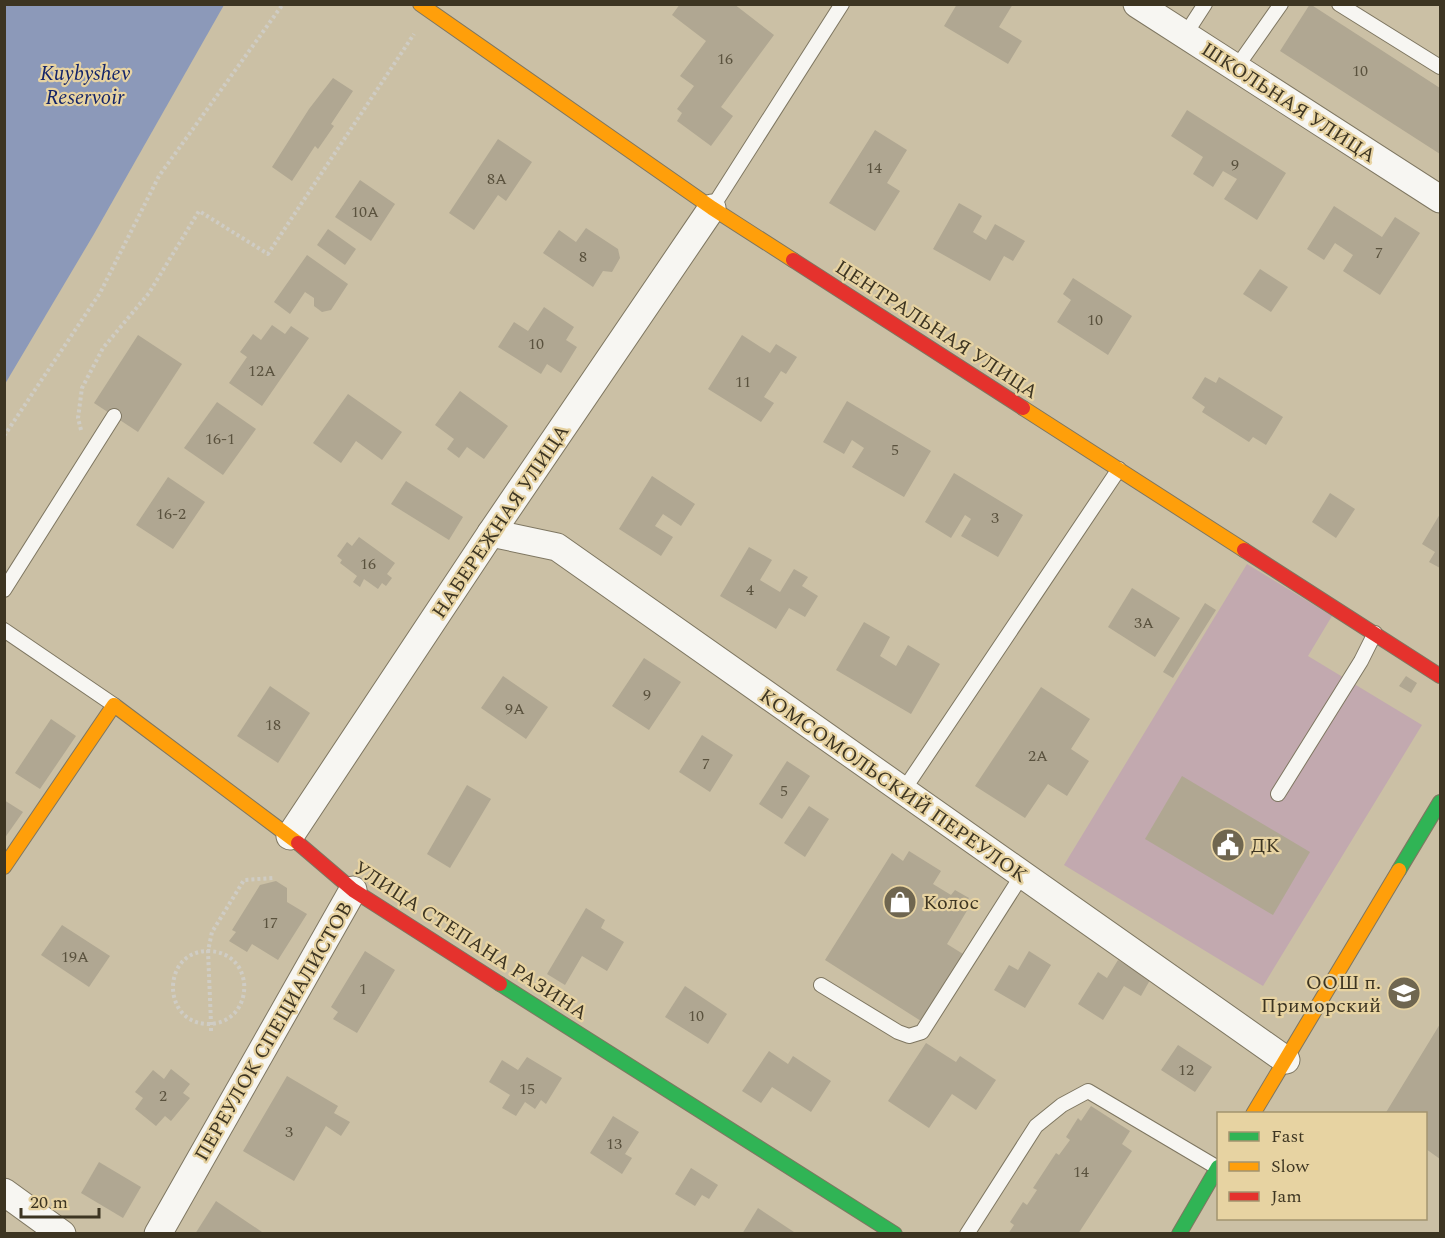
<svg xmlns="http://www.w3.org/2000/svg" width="1445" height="1238" viewBox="0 0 1445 1238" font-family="Spectral,serif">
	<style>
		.green { fill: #c2a9af }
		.water { fill: #8c99b9 }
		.building { fill: #b0a792 }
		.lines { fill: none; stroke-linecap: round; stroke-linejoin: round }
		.lane-casing { stroke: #7e7661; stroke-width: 16 }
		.street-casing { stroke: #7e7661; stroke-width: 29 }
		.fast-casing { stroke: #7e7661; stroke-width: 16 }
		.slow-casing { stroke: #7e7661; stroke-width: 16 }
		.jam-casing { stroke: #7e7661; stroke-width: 16 }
		.path { stroke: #cfccc4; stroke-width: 4; stroke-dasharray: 3 3; stroke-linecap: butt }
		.lane { stroke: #f7f6f2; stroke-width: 14 }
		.street { stroke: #f7f6f2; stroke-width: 27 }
		.fast { stroke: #30b455; stroke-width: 14 }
		.slow { stroke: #ff9f0a; stroke-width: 14 }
		.jam { stroke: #e5322d; stroke-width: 14 }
		.labels { text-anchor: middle; stroke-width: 4.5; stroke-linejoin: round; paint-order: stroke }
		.number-label { font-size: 16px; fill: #5a523e }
		.street-label { font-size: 20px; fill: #3d3522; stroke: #e7d3a2 }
		.poi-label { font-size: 20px; fill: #3d3522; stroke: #e7d3a2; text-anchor: start }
		.water-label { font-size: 21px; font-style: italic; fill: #132469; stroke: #e7d3a2 }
	</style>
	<rect width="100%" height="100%" fill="#cbc0a5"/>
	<!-- green -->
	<path class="green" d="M1247,564L1332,616L1308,656L1422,725L1263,986L1064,865Z"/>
	<!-- water -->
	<path class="water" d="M5,4L224,5L94,234L5,384Z"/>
	<!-- building -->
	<g class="building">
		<path d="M680,4H734L774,35L721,107L733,116L711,146L677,121L682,113L677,109L694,86L680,76L706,41L672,15Z"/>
		<path d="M957,4H1013L999,27L1022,41L1008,64L944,26Z"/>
		<path d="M1310,4L1440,88V154L1280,51Z"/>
		<path d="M333,78L353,91L331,124L334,126L318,149L315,146L292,181L272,167L309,109Z"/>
		<path d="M1187,110L1286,173L1257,220L1224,199L1237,179L1223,171L1213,187L1193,174L1203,157L1171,136Z"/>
		<path d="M875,130L907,150L887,183L900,191L875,231L829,203Z"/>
		<path d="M498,139L532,162L506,201L498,195L474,230L449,213Z"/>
		<path d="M360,180L395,204L371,241L335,217Z"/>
		<path d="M959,203L982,216L973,232L986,240L995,224L1025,241L1013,261L1004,256L990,281L933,249Z"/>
		<path d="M1334,206L1382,237L1395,217L1420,233L1380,295L1343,271L1353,255L1335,243L1324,260L1307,249Z"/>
		<path d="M586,228L618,249L620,258L612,272L603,271L593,287L543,253L559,230L576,242Z"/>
		<path d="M328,229L356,249L345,265L317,245Z"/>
		<path d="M307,255L348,284L331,310L322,312L314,306V298L305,292L290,314L274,302Z"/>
		<path d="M1260,269L1288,287L1271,312L1243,294Z"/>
		<path d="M1073,278L1132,316L1108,355L1057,322L1071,300L1063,294Z"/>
		<path d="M544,307L574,327L566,340L577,347L561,373L547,364L541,374L498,347L514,322L528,331Z"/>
		<path d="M272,325L285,334L291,326L309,338L262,406L229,383L247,357L240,352L253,334L261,340Z"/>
		<path d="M138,335L182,364L138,432L94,403Z"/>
		<path d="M742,335L770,353L776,344L797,357L786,374L781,371L764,397L774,403L761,422L708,389Z"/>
		<path d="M1205,377L1216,383L1219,377L1283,417L1266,445L1253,437L1249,442L1202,412L1205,407L1192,398Z"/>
		<path d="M460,391L508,426L484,459L467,447L459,458L447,449L454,439L435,425Z"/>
		<path d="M348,394L402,432L382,460L356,441L341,463L313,443Z"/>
		<path d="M847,401L931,451L904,497L852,467L864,448L852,440L844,454L823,442Z"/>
		<path d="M217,402L256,429L223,475L184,448Z"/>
		<path d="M954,473L1023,515L998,557L961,536L971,519L965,515L951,538L925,522Z"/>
		<path d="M652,476L695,504L681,526L663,514L655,526L673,537L661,556L619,529Z"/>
		<path d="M168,477L205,502L173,549L136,525Z"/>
		<path d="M406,481L463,517L449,540L391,504Z"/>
		<path d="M1330,493L1355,509L1336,538L1312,522Z"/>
		<path d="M1440,514V568L1429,562L1435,552L1422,544Z"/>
		<path d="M359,537L395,563L387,574L392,578L386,586L382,583L378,589L364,579L360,587L353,582L357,576L340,563L342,560L337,556L347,542L352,546Z"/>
		<path d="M749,547L772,560L760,580L780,592L794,569L808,577L802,586L818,596L805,617L789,608L776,629L720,596Z"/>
		<path d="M1132,588L1180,618L1155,657L1108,627Z"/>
		<path d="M1205,603L1216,610L1173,678L1163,672Z"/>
		<path d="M864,622L890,637L880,656L896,666L908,645L940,664L911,714L836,670Z"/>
		<path d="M644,658L681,682L649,730L612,706Z"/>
		<path d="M503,676L548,707L526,739L481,708Z"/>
		<path d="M1406,676L1417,683L1411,693L1399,686Z"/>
		<path d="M270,686L310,713L278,763L237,736Z"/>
		<path d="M1041,687L1090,719L1071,749L1089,761L1067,796L1048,784L1025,818L975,786Z"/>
		<path d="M51,719L76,736L40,789L15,773Z"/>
		<path d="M702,735L733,755L710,792L679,772Z"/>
		<path d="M787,761L810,776L782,819L759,804Z"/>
		<path d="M1182,776L1310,852L1273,915L1145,839Z"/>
		<path d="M467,785L491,799L450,868L427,854Z"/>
		<path d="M4,800L23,812L4,839Z"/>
		<path d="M809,806L829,819L805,857L784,843Z"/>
		<path d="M909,851L941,871L933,884L951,895L955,890L969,898L963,906L968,909L947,944L963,954L921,1021L825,960L892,853L903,861Z"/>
		<path d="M276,881L287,888V902L307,914L278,960L252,944L247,952L229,941L236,932L232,930L260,885Z"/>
		<path d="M586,908L605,920L601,928L624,942L607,971L582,956L565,985L547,974Z"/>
		<path d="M62,925L110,956L89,987L41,955Z"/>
		<path d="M365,951L395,970L357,1033L333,1019L338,1012L331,1007Z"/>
		<path d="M1029,951L1051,965L1025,1008L994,990L1009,965L1018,970Z"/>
		<path d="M1118,960L1150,980L1141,996L1124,986L1103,1020L1078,1004L1098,972L1107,978Z"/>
		<path d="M685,986L727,1014L708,1044L665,1017Z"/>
		<path d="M1440,1024V1159L1426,1149V1114H1385Z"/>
		<path d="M926,1043L956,1062L960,1056L996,1080L976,1110L952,1094L929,1128L888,1101Z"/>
		<path d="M1178,1045L1212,1067L1195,1092L1161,1070Z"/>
		<path d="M769,1051L788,1064L793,1056L831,1081L811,1112L772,1087L761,1103L742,1091Z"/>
		<path d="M527,1057L562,1078L546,1104L541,1100L535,1109L525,1102L516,1116L502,1108L510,1095L489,1082L502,1060L518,1070Z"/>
		<path d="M171,1069L190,1084L183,1093L190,1098L171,1121L165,1116L156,1126L135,1109L143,1098L135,1092L153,1070L164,1079Z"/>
		<path d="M287,1076L338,1106L334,1113L350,1122L341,1136L326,1126L294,1181L243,1151Z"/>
		<path d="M1091,1106L1130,1131L1122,1144L1132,1151L1078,1234H1008L1014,1225L1010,1222L1023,1202L1027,1205L1037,1190L1033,1188L1056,1153L1059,1155L1070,1140L1066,1137L1078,1118L1081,1121Z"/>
		<path d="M613,1116L639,1132L625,1154L632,1158L622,1174L590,1153Z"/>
		<path d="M99,1162L141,1187L123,1218L81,1193Z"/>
		<path d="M691,1168L718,1185L709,1199L702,1195L695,1206L675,1194Z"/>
		<path d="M216,1201L262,1232L261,1234H195Z"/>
		<path d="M758,1208L797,1234H742Z"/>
	</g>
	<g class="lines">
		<defs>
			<g id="lane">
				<path d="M1339,4L1440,67"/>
				<path d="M1185,35L1205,4"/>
				<path d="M1236,68L1281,4"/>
				<path d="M712,208L842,4"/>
				<path d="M4,590L114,416"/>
				<path d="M4,630L114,705"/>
				<path d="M903,791L1119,469"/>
				<path d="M1278,794L1361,661L1375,633"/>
				<path d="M821,985L898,1032L909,1036L922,1032L1022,875"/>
				<path d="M967,1234L1036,1126L1062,1105L1088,1091L1218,1168"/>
			</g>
			<g id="street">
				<path d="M1137,4L1440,199"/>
				<path d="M491,533L557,547L1286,1060"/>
				<path d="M290,836L491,533L712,208"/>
				<path d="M4,1192L62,1234"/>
				<path d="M158,1234L353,890"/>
			</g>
			<g id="fast">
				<path d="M1399,870L1440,802"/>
				<path d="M500,984L895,1234"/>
				<path d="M1179,1234L1218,1167"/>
			</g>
			<g id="slow">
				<path d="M420,4L712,208L793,260"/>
				<path d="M1023,408L1244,550"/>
				<path d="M4,867L114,705L298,843"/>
				<path d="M1253,1114L1399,870"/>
			</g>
			<g id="jam">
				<path d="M793,260L1023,408"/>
				<path d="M1244,550L1440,676"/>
				<path d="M298,843L353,890L500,984"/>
			</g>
		</defs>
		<!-- lane casing -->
		<use href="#lane" class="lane-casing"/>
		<!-- street casing -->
		<use href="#street" class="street-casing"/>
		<!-- fast casing -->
		<use href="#fast" class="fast-casing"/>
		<!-- slow casing -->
		<use href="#slow" class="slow-casing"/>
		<!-- jam casing -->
		<use href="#jam" class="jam-casing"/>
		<!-- path -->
		<g class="path">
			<path d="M81,430L78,418L82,388L103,348L149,293L199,211L268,254L414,34"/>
			<path d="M4,436L100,293L159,176L283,4"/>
			<path d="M211,1031V1023L208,951C162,951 161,1022 207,1024C255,1025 258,952 208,951L212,932L244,880L273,878"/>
		</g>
		<!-- lane -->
		<use href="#lane" class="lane"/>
		<!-- street -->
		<use href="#street" class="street"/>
		<!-- fast -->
		<use href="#fast" class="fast"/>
		<!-- slow -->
		<use href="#slow" class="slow"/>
		<!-- jam -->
		<use href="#jam" class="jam"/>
	</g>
	<!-- icons -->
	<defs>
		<symbol id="civic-disc" viewBox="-11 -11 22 22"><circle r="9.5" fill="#6f6650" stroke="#e7d3a2"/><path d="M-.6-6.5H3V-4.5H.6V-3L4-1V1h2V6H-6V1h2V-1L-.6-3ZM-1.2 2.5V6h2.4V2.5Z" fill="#fff"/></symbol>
		<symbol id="shop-disc" viewBox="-11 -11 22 22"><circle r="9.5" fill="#6f6650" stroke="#e7d3a2"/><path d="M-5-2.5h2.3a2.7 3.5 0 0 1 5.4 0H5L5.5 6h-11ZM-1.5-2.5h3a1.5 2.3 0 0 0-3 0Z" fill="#fff"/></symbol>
		<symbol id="school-disc" viewBox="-11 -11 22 22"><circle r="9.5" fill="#6f6650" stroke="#e7d3a2"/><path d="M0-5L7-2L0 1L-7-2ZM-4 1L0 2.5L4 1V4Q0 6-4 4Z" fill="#fff"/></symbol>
	</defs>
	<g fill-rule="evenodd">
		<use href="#civic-disc" x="1209" y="826" width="38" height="38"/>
		<use href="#shop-disc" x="881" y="883" width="38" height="38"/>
		<use href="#school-disc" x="1385" y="974" width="38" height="38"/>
	</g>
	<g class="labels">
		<!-- number labels -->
		<g class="number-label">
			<text x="725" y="64">16</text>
			<text x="1360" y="76">10</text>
			<text x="1235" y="170">9</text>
			<text x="874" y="173">14</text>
			<text x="497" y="184">8А</text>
			<text x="365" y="217">10А</text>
			<text x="1379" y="258">7</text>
			<text x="583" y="262">8</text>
			<text x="1095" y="325">10</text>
			<text x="536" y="349">10</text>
			<text x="262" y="376">12А</text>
			<text x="743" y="387">11</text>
			<text x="220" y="444">16-1</text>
			<text x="895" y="455">5</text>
			<text x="171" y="519">16-2</text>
			<text x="995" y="523">3</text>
			<text x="368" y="569">16</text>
			<text x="750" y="595">4</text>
			<text x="1144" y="628">3А</text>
			<text x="647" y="700">9</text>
			<text x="515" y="714">9А</text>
			<text x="273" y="730">18</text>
			<text x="1038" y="761">2А</text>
			<text x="706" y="769">7</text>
			<text x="784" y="796">5</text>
			<text x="270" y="928">17</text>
			<text x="75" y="962">19А</text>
			<text x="363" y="994">1</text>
			<text x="696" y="1021">10</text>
			<text x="1186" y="1075">12</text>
			<text x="527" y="1094">15</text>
			<text x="163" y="1101">2</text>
			<text x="289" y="1137">3</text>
			<text x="614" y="1149">13</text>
			<text x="1081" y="1177">14</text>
		</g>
		<!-- street labels -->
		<g class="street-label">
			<text transform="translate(1289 102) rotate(33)" y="7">ШКОЛЬНАЯ УЛИЦА</text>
			<text transform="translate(937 329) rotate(33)" y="7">ЦЕНТРАЛЬНАЯ УЛИЦА</text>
			<text transform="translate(500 521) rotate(-56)" y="7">НАБЕРЕЖНАЯ УЛИЦА</text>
			<text transform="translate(894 785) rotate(35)" y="7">КОМСОМОЛЬСКИЙ ПЕРЕУЛОК</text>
			<text transform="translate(471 940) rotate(33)" y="7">УЛИЦА СТЕПАНА РАЗИНА</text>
			<text transform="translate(273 1031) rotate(-60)" y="7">ПЕРЕУЛОК СПЕЦИАЛИСТОВ</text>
		</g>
		<!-- poi labels -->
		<g class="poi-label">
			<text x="1251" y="852">ДК</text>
			<text x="923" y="909">Колос</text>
			<text x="1381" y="989" text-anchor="end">ООШ п.<tspan x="1381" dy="23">Приморский</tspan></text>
		</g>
		<!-- water labels -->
		<g class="water-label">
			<text x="85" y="80">Kuybyshev<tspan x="85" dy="24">Reservoir</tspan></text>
		</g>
	</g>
	<!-- border -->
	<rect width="1445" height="1238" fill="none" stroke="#3d3522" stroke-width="12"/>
	<!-- legend -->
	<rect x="1217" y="1112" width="210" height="108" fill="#e7d3a2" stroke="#a3946f" stroke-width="1.5"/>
	<rect x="1229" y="1132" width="30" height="9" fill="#30b455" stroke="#a3946f" stroke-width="1.5"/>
	<text x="1271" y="1142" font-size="18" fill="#3d3522">Fast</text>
	<rect x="1229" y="1162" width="30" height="9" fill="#ff9f0a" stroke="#a3946f" stroke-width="1.5"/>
	<text x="1271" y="1172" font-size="18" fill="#3d3522">Slow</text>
	<rect x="1229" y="1192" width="30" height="9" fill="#e5322d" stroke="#a3946f" stroke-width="1.5"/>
	<text x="1271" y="1202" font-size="18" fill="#3d3522">Jam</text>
	<!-- scale -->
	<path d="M21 1208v9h78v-9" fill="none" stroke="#3d3522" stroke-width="3"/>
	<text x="30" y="1208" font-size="18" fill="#3d3522" stroke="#e7d3a2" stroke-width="4.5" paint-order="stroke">20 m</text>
</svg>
